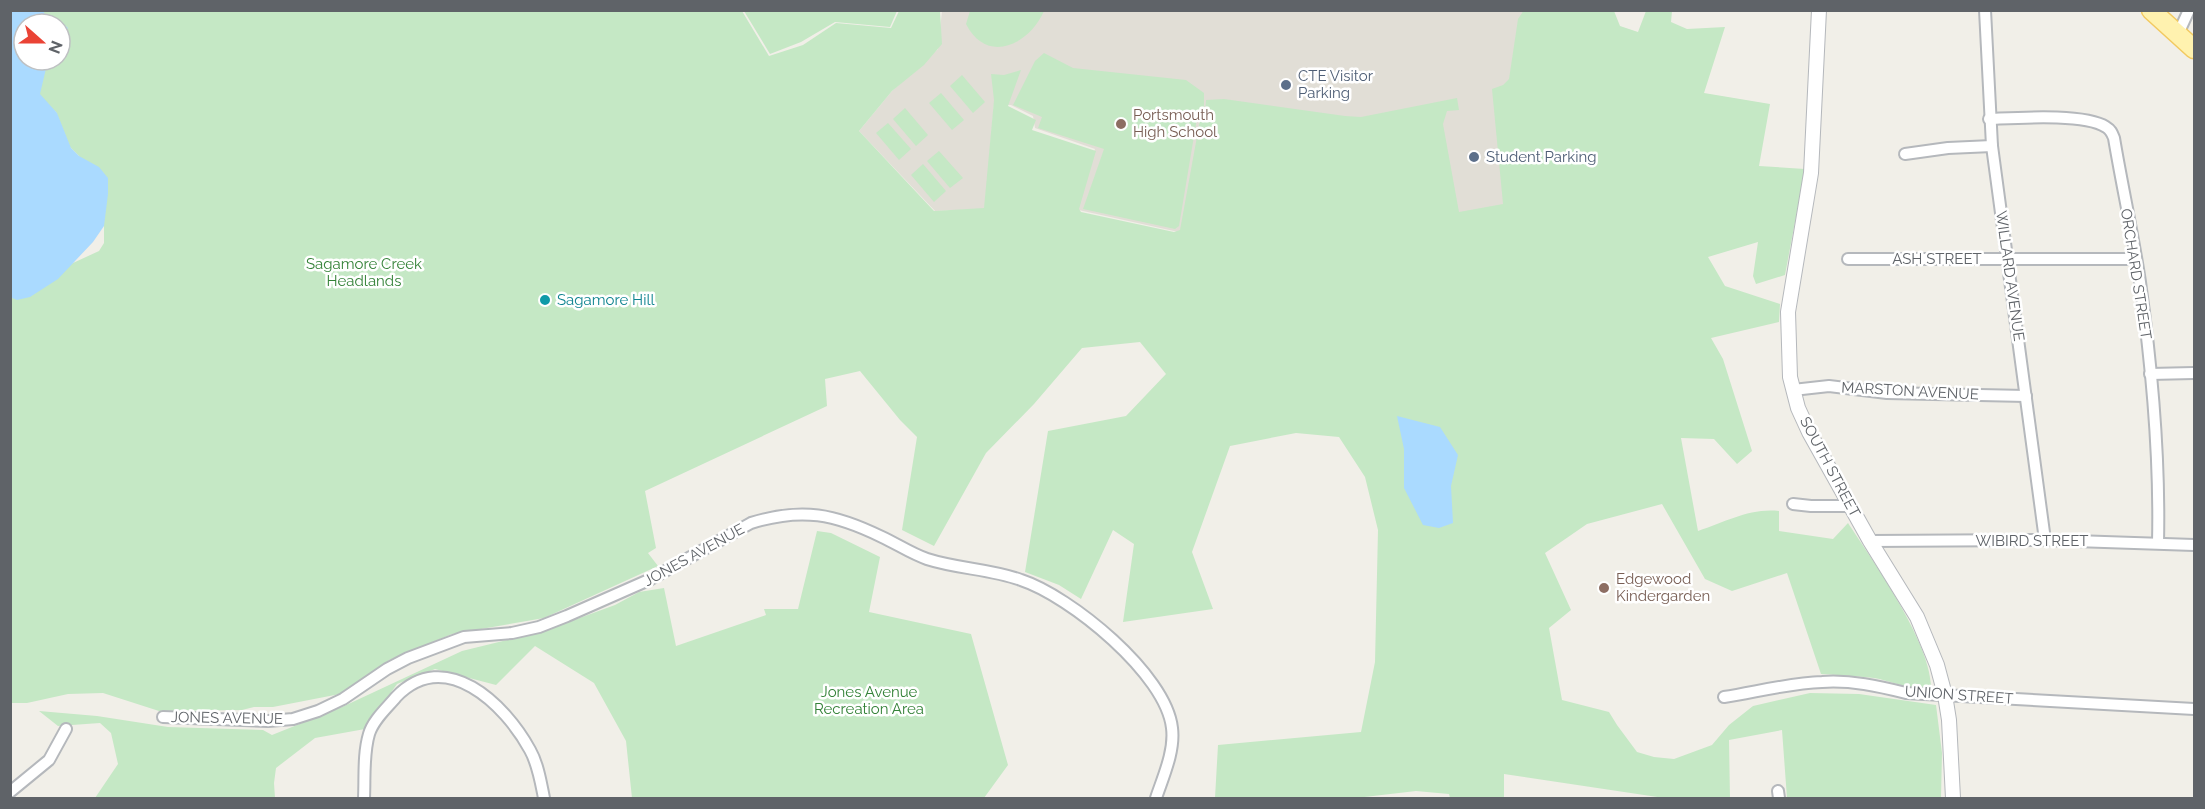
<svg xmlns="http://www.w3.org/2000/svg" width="2205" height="809" viewBox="0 0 2205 809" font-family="Raleway,sans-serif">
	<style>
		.education { fill: #e1ded6 }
		.green { fill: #c5e8c5 }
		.water { fill: #aadaff }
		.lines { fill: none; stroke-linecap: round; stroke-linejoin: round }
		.minor-casing { stroke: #b5b8bc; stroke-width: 14 }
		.tertiary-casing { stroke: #b5b8bc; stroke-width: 16 }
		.primary-casing { stroke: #f2c960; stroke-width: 21 }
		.minor { stroke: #fff; stroke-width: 10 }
		.tertiary { stroke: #fff; stroke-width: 14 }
		.primary { stroke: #fff2af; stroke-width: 18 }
		.service-dot { fill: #5c6f8a; stroke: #fff; stroke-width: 2 }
		.education-dot { fill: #8d6e63; stroke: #fff; stroke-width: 2 }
		.culture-dot { fill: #0f9aa8; stroke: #fff; stroke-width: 2 }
		.labels { text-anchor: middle; stroke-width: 5; stroke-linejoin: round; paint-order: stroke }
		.service-label { font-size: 15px; fill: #4e5e75; stroke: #fff; text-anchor: start }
		.education-label { font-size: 15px; fill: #785e54; stroke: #fff; text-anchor: start }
		.street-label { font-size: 15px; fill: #5f6368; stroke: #fff }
		.park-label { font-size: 15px; fill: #348238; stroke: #fff }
		.culture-label { font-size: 15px; fill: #0d838f; stroke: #fff; text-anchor: start }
	</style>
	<rect width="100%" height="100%" fill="#f1efe8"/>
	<!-- education -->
	<path class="education" d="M942,11H1532L1509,207L1456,216L1183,233L1074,209L1095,149L1035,128L1033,116L1011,105L994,104L985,209L935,211L859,131L892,91L938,49Z"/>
	<!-- green -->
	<g class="green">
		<path d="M1524,10L1614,11L1620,26L1638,32L1646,11H1672L1671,22L1687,29L1725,27L1704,93L1770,104L1759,166L1805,169L1785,275L1756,284L1753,276L1758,242L1708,257L1725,286L1780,304L1779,322L1711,338L1723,359L1752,451L1737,464L1714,439L1681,438L1698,531C1726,522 1749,508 1779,511V531L1833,539L1848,523C1873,561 1929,640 1931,685C1911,692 1893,681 1874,678C1857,676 1839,675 1821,674L1787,573L1732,591L1705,579L1662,504L1587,524L1545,553L1571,610L1549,628L1562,700L1609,712L1617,725L1637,752L1654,757L1674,759L1712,745L1729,725L1753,706L1810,693L1859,694L1936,705L1942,753L1941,798H1787L1782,730L1729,740L1730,798H1664L1504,774V798H1450L1449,794L1416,791L1356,798H1215L1218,745L1361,732L1375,662L1378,530L1365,477L1339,437L1296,433L1230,446L1192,552L1213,609L1123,622L1134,544L1113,530L1081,599L1059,585L1025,572L1048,431L1126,416L1166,374L1140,342L1082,348L1034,404L986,453L934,546L902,530L917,437L900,420L860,371L825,379L827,406L645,491L656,548L648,553L658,566L544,618L452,634L389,660L345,693L273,707H254L242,710L159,711L103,693L68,694L27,703H11L10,292L99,251L104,243V218L79,156L69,146L56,112L48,105L37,99L41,60H60V24H47L39,11H742L769,56L803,45L836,23L891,28L899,11H940L942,44L924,65L892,91L859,131L934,211L984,208L994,100L991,74L1004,75L1021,70L1008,106L1036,120L1032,130L1096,151L1079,209L1081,212L1174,232L1180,230L1200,120L1205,113L1206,100L1224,99L1345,116L1361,117L1457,98L1459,110L1447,111L1443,124L1459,212L1503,204L1492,89L1503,85L1509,79L1518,19Z"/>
		<path d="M744,11H897L890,27L835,22L801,42L770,54Z"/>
		<path d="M970,11V10L1044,11C1029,45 987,65 966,24Z"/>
		<path d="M1044,53L1073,68L1186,80L1204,93V112L1197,118L1179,226L1175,229L1083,209L1104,149L1038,128L1042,117L1013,105L1035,61Z"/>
		<path d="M962,75L985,102L973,113L950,86Z"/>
		<path d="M941,93L964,120L952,130L929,103Z"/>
		<path d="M905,108L928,135L916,146L893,119Z"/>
		<path d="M888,123L911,149L899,160L876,133Z"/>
		<path d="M939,151L963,178L950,188L927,161Z"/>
		<path d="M923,164L946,191L934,202L911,175Z"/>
		<path d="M817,531L831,533L880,557L869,612L971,634L1008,765L984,798H632L626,741L594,683L535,646L496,685L435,669L397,684L365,729L315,738L276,768L274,783L275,798H95L118,764L111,733L100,723L58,726L39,711L97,716L168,727L263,730L272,735L342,707L462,651L544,631L615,605L639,592L664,588L676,646L766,615L764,609H798Z"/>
	</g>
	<!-- water -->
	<g class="water">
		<path d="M11,10L43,11L46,16L54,21L58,19L68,28L64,32L60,31V24H24V60H48L40,94L57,113L71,148L79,156L99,167L108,178V194L104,226L93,242L58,279L30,297L17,300L10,297Z"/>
		<path d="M1397,416L1440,427L1458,455L1451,486L1453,523L1439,528L1423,525L1404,488V449Z"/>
	</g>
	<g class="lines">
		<defs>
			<g id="minor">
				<path d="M1985,10L1992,146L2045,540"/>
				<path d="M2178,34L2189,10"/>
				<path d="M1989,119C2016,118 2084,113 2106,127C2111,130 2112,133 2114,138C2122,186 2133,234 2140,282C2152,368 2160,456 2158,543"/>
				<path d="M1905,154L1948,148L1992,146"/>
				<path d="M1848,259H2135"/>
				<path d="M2150,374L2194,373"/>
				<path d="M1793,390L1829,386L1887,393L2026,396"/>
				<path d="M1793,504L1811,506H1850"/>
				<path d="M1870,541L2045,540L2194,545"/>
				<path d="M1724,697C1756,692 1790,683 1822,682C1851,680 1878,686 1906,693L2194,709"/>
				<path d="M163,717L268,721L293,719L318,711L343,699L387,669L408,658L464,637L512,633L539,627L567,616L651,579L751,523C802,507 835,514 882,537C897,544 912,554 927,559C958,569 991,569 1021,580C1070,596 1166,674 1172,728C1175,751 1163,777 1156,798"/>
				<path d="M1778,791L1779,798"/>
				<path d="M10,792L49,760L66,729"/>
				<path d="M364,798C365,778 363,754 369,734C373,720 387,708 396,697C445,646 505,704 530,750C538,764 541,783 544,798"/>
			</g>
			<path id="tertiary" d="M1819,10L1811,173L1788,312L1790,377L1798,408L1809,432L1870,541L1917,617L1937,665L1945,695L1949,720L1953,798"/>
			<path id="primary" d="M2151,10L2194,49"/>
		</defs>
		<!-- minor casing -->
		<use href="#minor" class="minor-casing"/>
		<!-- tertiary casing -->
		<use href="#tertiary" class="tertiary-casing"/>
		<!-- primary casing -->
		<use href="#primary" class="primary-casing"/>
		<!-- minor -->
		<use href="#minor" class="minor"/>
		<!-- tertiary -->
		<use href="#tertiary" class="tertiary"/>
		<!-- primary -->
		<use href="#primary" class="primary"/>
	</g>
	<!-- markers -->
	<g class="service-dot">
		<circle cx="1286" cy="85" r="6"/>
		<circle cx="1474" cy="157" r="6"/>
	</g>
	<g class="education-dot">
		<circle cx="1121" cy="124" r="6"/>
		<circle cx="1604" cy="588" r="6"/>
	</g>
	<circle class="culture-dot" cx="545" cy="300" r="6"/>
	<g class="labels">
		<!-- service labels -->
		<g class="service-label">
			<text x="1298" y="81">CTE Visitor<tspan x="1298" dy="17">Parking</tspan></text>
			<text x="1486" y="162">Student Parking</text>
		</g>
		<!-- education labels -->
		<g class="education-label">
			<text x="1133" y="120">Portsmouth<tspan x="1133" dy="17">High School</tspan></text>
			<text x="1616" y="584">Edgewood<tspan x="1616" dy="17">Kindergarden</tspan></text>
		</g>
		<!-- street labels -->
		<g class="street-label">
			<text x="1937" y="264">ASH STREET</text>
			<text transform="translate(2136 274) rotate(81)" y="5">ORCHARD STREET</text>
			<text transform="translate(2010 276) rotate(82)" y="5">WILLARD AVENUE</text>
			<text transform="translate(1910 391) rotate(3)" y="5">MARSTON AVENUE</text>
			<text transform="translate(1830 467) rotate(62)" y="5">SOUTH STREET</text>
			<text x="2032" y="546">WIBIRD STREET</text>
			<text transform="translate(694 555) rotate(-29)" y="5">JONES AVENUE</text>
			<text transform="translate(1959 695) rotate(4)" y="5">UNION STREET</text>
			<text transform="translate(227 718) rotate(1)" y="5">JONES AVENUE</text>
		</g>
		<!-- park labels -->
		<g class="park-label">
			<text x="364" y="269">Sagamore Creek<tspan x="364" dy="17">Headlands</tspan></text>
			<text x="869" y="697">Jones Avenue<tspan x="869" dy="17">Recreation Area</tspan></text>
		</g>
		<!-- culture labels -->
		<g class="culture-label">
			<text x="557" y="305">Sagamore Hill</text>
		</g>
	</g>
	<!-- border -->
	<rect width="2205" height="809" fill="none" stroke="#5f6368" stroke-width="24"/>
	<!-- north arrow -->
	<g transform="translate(42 42) rotate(111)"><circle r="28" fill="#ffffff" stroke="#bfc1c3" stroke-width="1.5"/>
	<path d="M0-4.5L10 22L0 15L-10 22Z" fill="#ea4335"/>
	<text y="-9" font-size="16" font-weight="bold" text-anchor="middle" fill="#5f6368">N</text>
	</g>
</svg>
